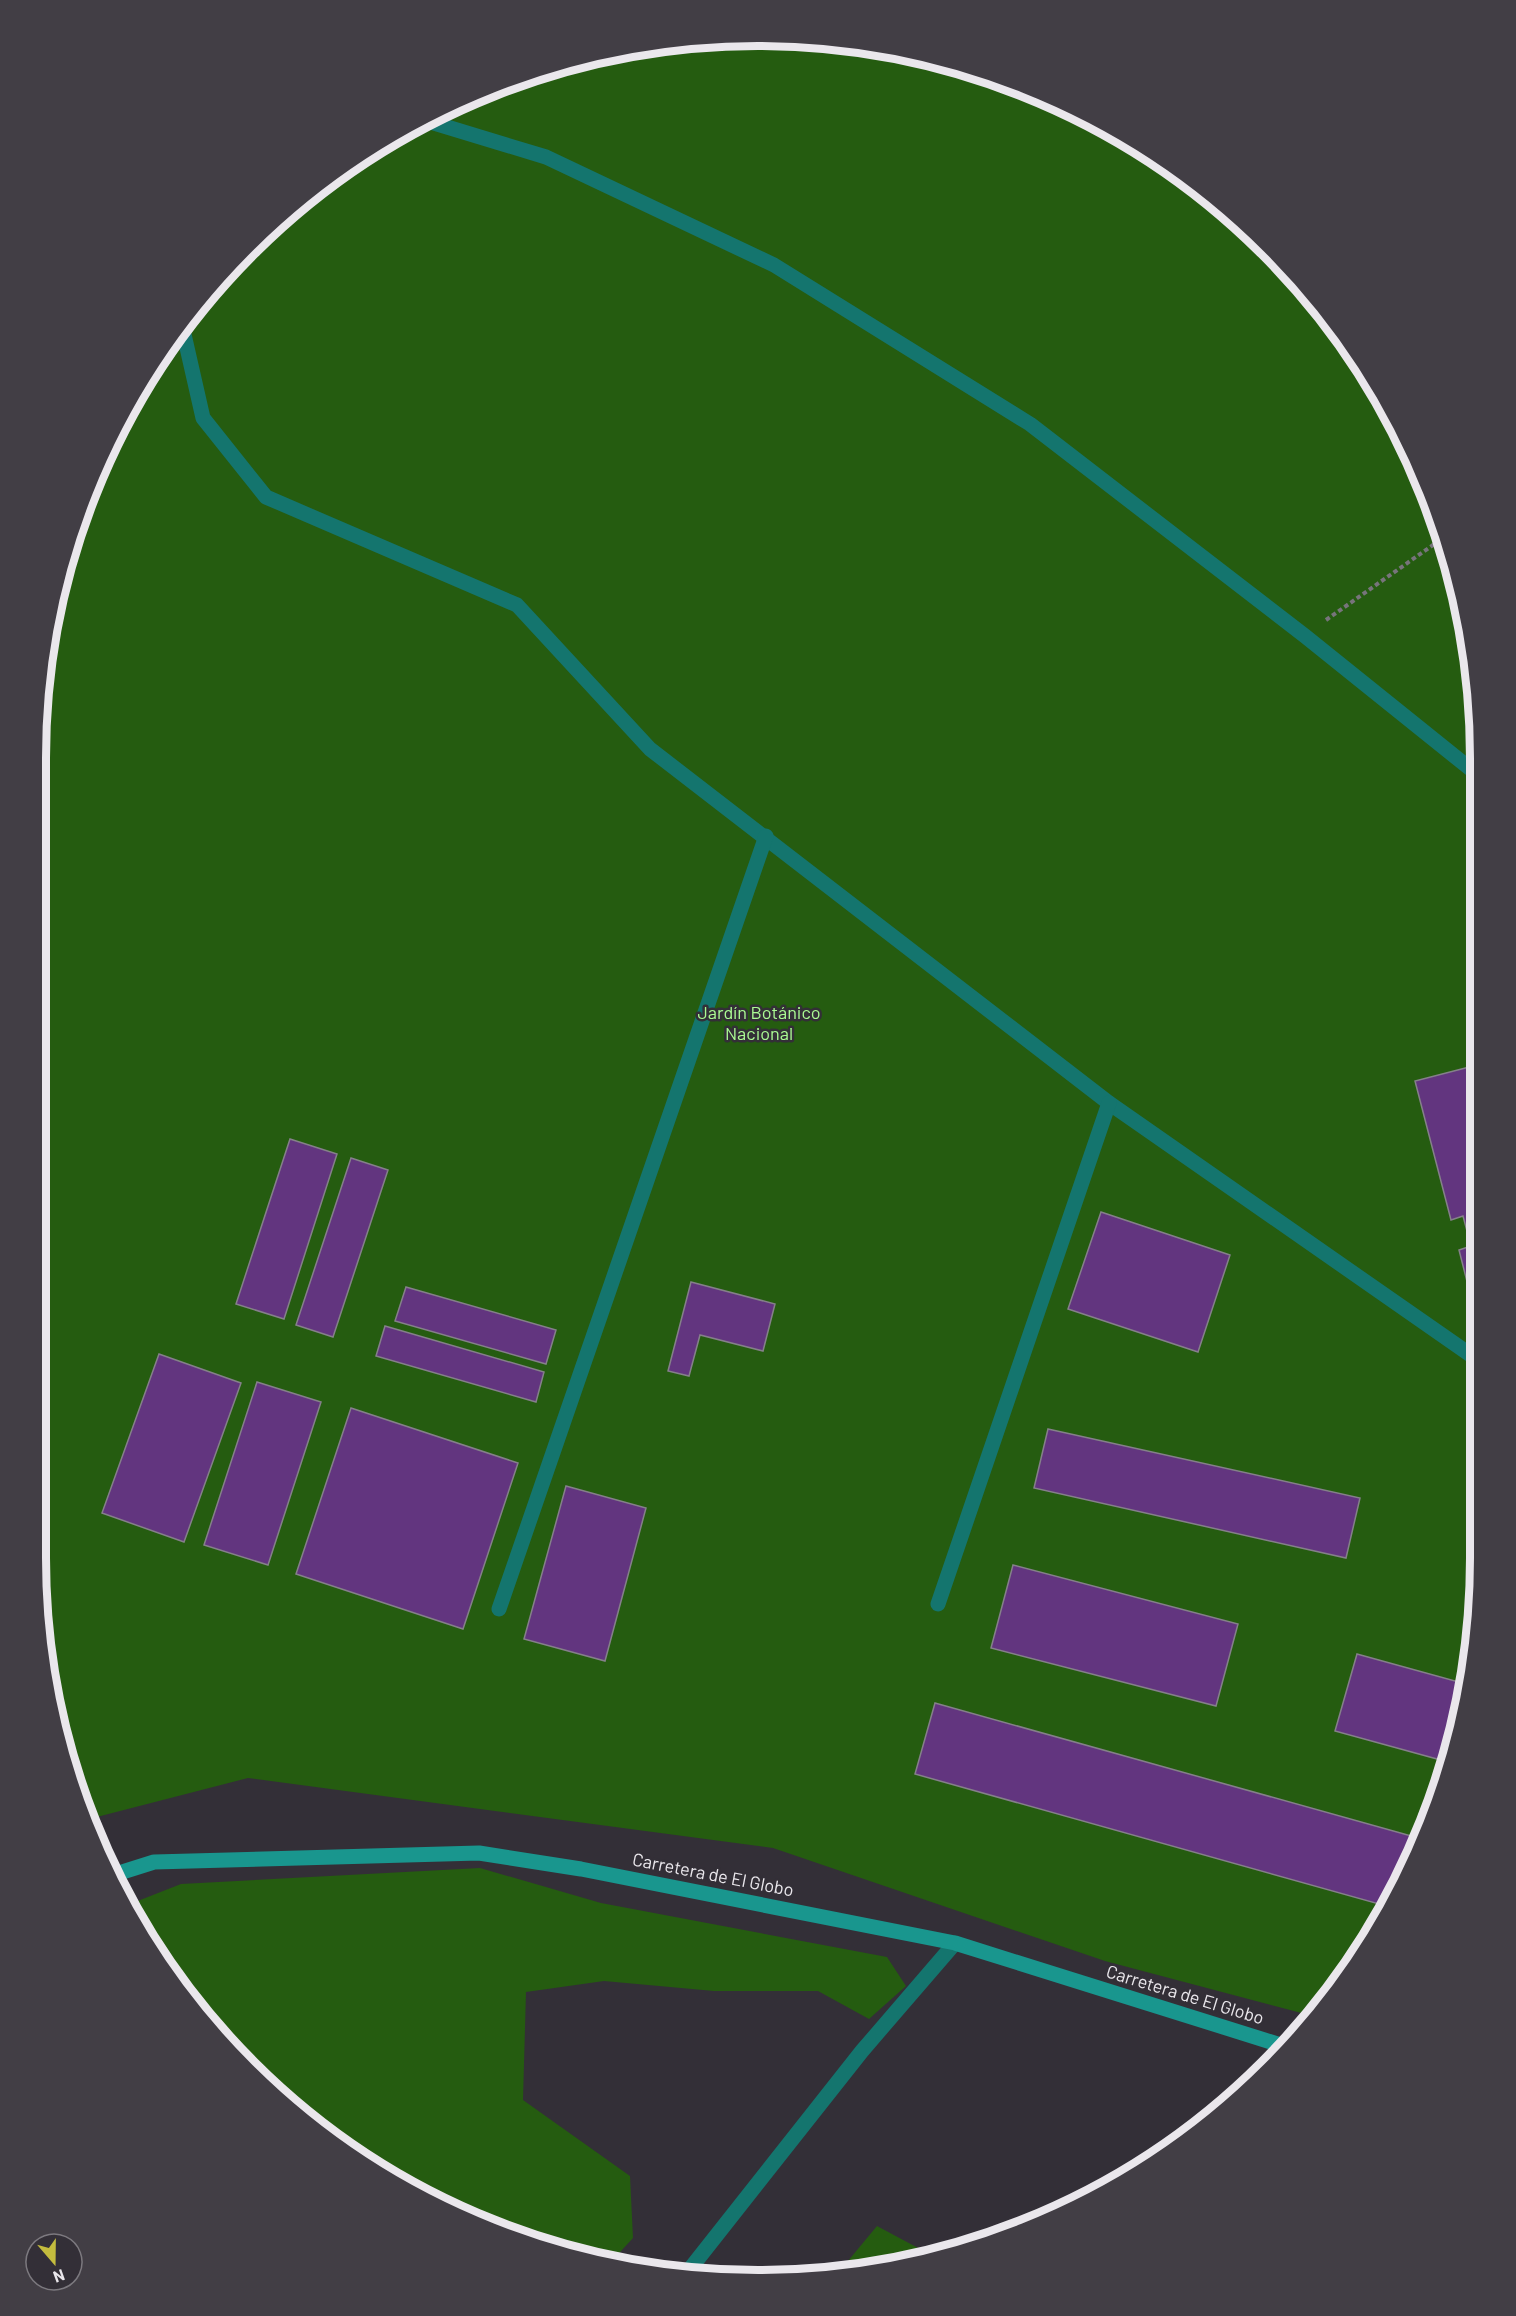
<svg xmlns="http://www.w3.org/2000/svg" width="1516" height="2316" viewBox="0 0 1516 2316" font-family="Barlow,sans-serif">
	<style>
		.green { fill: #255c10 }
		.building { fill: #62357f; stroke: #85808a; stroke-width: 1.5 }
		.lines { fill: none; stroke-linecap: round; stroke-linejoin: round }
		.path { stroke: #77747b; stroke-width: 4; stroke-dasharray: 4.5 3; stroke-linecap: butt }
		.lane { stroke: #14756e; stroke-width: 15 }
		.secondary { stroke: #19968e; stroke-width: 15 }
		.labels { text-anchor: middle; stroke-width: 5; stroke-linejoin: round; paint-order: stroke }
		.park-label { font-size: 18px; fill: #abfb93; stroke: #332f37 }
		.street-label { font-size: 18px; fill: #eae7ec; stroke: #332f37 }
		.rim { fill: none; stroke: #eae7ec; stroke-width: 8 }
	</style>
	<rect width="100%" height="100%" fill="#332f37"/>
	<!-- green -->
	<g class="green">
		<path d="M711,38L853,42L990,74L1119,133L1234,215L1331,319L1406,439L1455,571L1478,711L1474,1653L1442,1790L1406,1877L1313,2016L1105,1961L773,1848L248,1778L89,1819L74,1790L42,1653V663L74,526L110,439L215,282L319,185L439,110L571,61Z"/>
		<path d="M480,1868L601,1903L887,1957L906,1986L869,2019L818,1991H714L604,1981L526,1992L523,2100L630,2176L633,2238L611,2262L571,2255L482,2225L318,2131L247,2068L158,1959L130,1904L181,1884Z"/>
		<path d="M877,2226L935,2257L838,2273Z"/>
	</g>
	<!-- building -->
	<g class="building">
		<path d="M1477,1065L1475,1313L1459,1250L1471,1246L1463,1216L1451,1220L1415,1081Z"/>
		<path d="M290,1139L337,1154L284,1319L236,1304Z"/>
		<path d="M351,1158L388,1170L333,1337L296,1325Z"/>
		<path d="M1101,1212L1230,1255L1198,1352L1068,1309Z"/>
		<path d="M691,1282L775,1304L763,1351L700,1335L689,1376L668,1371Z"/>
		<path d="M406,1287L556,1330L546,1364L395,1321Z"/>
		<path d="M385,1326L544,1372L536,1402L376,1356Z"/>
		<path d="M159,1354L241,1383L184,1542L102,1513Z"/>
		<path d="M257,1382L321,1402L268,1565L204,1545Z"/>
		<path d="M351,1408L518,1463L463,1629L296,1574Z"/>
		<path d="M1048,1429L1360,1498L1346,1558L1034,1488Z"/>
		<path d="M566,1486L646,1508L605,1661L524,1639Z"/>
		<path d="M1013,1565L1238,1624L1216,1706L991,1648Z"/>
		<path d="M1357,1654L1466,1684L1448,1762L1335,1731Z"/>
		<path d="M935,1703L1422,1839L1406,1877L1386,1906L915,1774Z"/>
	</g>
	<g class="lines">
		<!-- path -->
		<path class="path" d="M1326,620L1443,538"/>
		<!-- lane -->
		<g class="lane">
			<path d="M424,120L546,157L774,265L1030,424L1305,636L1478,775"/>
			<path d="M183,330L203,418L266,497L517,605L650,749L1109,1103L1475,1358"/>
			<path d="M938,1604L1109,1103"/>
			<path d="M499,1609L766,836"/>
			<path d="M686,2274L862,2051L955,1943"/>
		</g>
		<!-- secondary -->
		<path class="secondary" d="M116,1874L154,1862L479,1853L581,1869L955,1943L1287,2047"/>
	</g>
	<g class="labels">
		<!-- park labels -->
		<g class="park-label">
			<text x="759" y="1019">Jardín Botánico<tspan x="759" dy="21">Nacional</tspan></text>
		</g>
		<!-- street labels -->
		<g class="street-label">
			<text transform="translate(713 1875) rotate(11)" y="6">Carretera de El Globo</text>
			<text transform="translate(1185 1995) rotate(17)" y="6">Carretera de El Globo</text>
		</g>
	</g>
	<!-- crop -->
	<path d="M0 0H1516V2316H0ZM758 46H758A712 712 0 0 1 1470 758V1558A712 712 0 0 1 758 2270H758A712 712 0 0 1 46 1558V758A712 712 0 0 1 758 46Z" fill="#423e45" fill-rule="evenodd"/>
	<path class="rim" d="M758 46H758A712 712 0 0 1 1470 758V1558A712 712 0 0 1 758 2270H758A712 712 0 0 1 46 1558V758A712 712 0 0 1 758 46Z"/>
	<!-- north arrow -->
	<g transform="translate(54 2262) rotate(160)"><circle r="28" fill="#332f37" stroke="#7c797f" stroke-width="1.5"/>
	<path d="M0-4.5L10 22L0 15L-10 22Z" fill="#c4bc3e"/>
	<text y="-9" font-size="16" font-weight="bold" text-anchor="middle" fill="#eae7ec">N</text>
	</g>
</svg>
